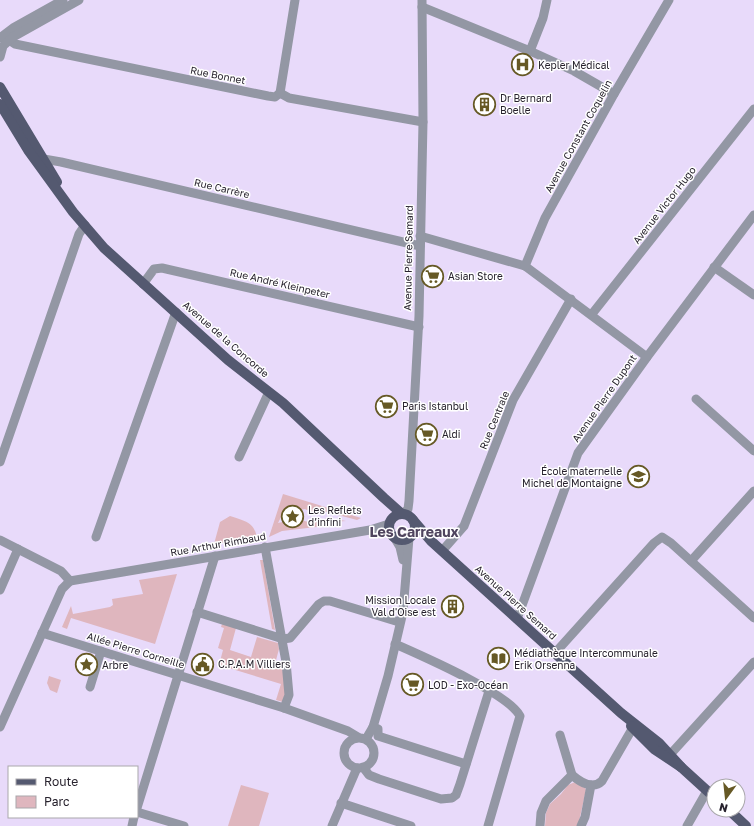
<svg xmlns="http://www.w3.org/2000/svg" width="754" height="826" viewBox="0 0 754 826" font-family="'Golos Text',sans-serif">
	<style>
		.green { fill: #dfb6be }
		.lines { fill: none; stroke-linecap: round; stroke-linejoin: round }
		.minor { stroke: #9397a4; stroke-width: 9 }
		.major { stroke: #545970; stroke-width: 10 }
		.labels { text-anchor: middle; stroke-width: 3; stroke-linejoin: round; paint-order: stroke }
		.poi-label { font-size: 10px; fill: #27222d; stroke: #fff; text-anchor: start }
		.street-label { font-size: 10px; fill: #27222d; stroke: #fff }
		.district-label { font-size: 14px; font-weight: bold; fill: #4f445e; stroke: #fff }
	</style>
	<rect width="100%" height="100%" fill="#e8dafa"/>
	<!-- green -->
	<g class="green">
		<path d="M283,494L361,518L357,520L327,512L314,514L305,509L283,513L278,523L296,519L313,523L328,518L346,521L332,522L316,527L282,531L269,537Z"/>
		<path d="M230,516C245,521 255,522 257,539L214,544L220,522Z"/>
		<path d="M260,560H263L275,630L272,629Z"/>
		<path d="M177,574L155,644L71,618L67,629L62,627L71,606L73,614L110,607L113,605L112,599L143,594L139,580Z"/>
		<path d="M222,624L236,628L230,650L251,657L257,637L278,643L279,649L275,664L282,666L286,691L283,702L276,700L281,684L219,665L223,650L218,648L224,628L221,627Z"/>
		<path d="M49,676L61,680L57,693L50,690L47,683Z"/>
		<path d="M575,782L585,788L586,790L578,826H545L546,813L550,804L561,794L568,785Z"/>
		<path d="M241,785L269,793L259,826H228Z"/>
	</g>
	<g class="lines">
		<!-- minor -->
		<g class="minor">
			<path d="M422,7L530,51L574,71L614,94"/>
			<path d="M0,38L13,28L63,0"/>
			<path d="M9,40L15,44L268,96L275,97L280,93"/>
			<path d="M530,51L543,18L547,0"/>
			<path d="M0,57L3,46L13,37L79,0"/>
			<path d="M280,93L289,98L423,122"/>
			<path d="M280,93L295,0"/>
			<path d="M38,158L61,162L420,246"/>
			<path d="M420,236L525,266L647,357"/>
			<path d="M525,266L545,218L614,94L669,0"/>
			<path d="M714,267L754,295"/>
			<path d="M143,284L154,269L162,268L419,327"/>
			<path d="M592,314L754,109"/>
			<path d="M696,399L754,451"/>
			<path d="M239,457L269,392"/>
			<path d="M0,462L79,234L85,225"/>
			<path d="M403,514L408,509L409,501L419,316L423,122L422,0"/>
			<path d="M96,537L176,312"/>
			<path d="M394,537L400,547L403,560"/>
			<path d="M0,540L61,571L70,581"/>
			<path d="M265,547L286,662L289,695L284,708"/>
			<path d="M442,551L464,526L513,400L571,299"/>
			<path d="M691,561L754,491"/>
			<path d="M70,581L370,530L389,524"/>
			<path d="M0,590L18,549"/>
			<path d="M197,612L283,639L290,638L319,604L324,601H330L399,622"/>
			<path d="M517,619L578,453L647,357L754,215"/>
			<path d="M42,633L284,708L348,731L358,737"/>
			<path d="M395,644C422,656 508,693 520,716L488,826"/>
			<path d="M555,653L654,543L662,537L671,543L754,618"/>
			<path d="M90,687L101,651"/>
			<path d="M0,727L62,589L70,581"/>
			<path d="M373,727L378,729V736L466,764"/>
			<path d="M560,735L572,775"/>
			<circle cx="359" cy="753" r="15"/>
			<path d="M366,739L373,727L388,676L403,612L409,538"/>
			<path d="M667,758L754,662"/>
			<path d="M363,767L369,775L379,779L441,799L452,798L456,795L460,784L489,691"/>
			<path d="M341,803L411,826"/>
			<path d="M137,808L215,556"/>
			<path d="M137,812L184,826"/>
			<path d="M132,826L134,817"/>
			<path d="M332,826L357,768"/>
			<path d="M540,826L541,813L546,801L572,775C580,782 593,790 602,781L635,724"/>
			<path d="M581,826L585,817L591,785"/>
			<path d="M687,826L707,791"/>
		</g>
		<!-- major -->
		<g class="major">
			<path d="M0,87L57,182"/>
			<path d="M0,104L28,150L73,212L104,248L228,360L283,403L384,498L402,514"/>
			<circle cx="402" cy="527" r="13"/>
			<path d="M413,520L431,541L621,713L659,743L681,767"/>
			<path d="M631,726L654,749L681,767L714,797"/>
			<path d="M729,810L746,826"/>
		</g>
	</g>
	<!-- icons -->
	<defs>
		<symbol id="hospital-ring" viewBox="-11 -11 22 22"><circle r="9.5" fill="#fff" stroke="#665925" stroke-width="1.5"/><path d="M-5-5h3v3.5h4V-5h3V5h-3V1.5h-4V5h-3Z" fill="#665925"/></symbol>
		<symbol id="building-ring" viewBox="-11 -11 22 22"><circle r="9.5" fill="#fff" stroke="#665925" stroke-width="1.5"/><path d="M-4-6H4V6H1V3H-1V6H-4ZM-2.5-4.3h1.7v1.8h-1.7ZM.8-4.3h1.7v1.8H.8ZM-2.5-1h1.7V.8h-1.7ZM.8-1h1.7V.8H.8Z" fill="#665925"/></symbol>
		<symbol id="supermarket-ring" viewBox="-11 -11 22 22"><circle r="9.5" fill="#fff" stroke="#665925" stroke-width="1.5"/><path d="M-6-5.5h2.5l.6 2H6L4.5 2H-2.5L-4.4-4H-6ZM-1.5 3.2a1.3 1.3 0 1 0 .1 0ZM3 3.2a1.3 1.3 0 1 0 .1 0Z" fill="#665925"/></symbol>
		<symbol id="school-ring" viewBox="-11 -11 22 22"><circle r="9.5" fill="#fff" stroke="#665925" stroke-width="1.5"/><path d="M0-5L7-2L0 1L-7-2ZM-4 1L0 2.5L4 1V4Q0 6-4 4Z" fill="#665925"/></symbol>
		<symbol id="sight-ring" viewBox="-11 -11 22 22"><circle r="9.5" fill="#fff" stroke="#665925" stroke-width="1.5"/><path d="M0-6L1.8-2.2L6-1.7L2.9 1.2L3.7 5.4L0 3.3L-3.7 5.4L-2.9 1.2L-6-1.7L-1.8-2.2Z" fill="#665925"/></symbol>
		<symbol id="library-ring" viewBox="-11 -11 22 22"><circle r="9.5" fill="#fff" stroke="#665925" stroke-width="1.5"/><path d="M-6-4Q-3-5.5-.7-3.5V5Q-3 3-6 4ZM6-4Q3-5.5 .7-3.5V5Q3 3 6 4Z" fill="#665925"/></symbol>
		<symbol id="civic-ring" viewBox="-11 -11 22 22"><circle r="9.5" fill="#fff" stroke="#665925" stroke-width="1.5"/><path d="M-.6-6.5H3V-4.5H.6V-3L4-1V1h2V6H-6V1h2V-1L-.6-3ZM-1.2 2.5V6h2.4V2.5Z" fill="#665925"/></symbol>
	</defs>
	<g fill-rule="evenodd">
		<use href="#hospital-ring" x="510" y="52" width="25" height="25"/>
		<use href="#building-ring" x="472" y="92" width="25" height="25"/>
		<use href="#supermarket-ring" x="420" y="264" width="25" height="25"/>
		<use href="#supermarket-ring" x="374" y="394" width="25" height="25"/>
		<use href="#supermarket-ring" x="414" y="422" width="25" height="25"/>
		<use href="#school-ring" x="626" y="464" width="25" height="25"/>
		<use href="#sight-ring" x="280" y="504" width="25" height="25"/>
		<use href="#building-ring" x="440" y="594" width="25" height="25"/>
		<use href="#library-ring" x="486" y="646" width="25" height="25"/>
		<use href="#civic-ring" x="190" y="652" width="25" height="25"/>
		<use href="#sight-ring" x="74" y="652" width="25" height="25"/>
		<use href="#supermarket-ring" x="400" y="672" width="25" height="25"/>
	</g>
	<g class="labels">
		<!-- poi labels -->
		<g class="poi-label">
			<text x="538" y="69">Kepler Médical</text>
			<text x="500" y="102">Dr Bernard<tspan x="500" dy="12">Boelle</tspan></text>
			<text x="448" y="280">Asian Store</text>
			<text x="402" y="410">Paris Istanbul</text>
			<text x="442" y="438">Aldi</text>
			<text x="622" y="475" text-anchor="end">École maternelle<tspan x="622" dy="12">Michel de Montaigne</tspan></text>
			<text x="308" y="514">Les Reflets<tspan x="308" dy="12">d’infini</tspan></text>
			<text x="436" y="604" text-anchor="end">Mission Locale<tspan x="436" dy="12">Val d'Oise est</tspan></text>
			<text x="514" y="657">Médiathèque Intercommunale<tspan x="514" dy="12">Erik Orsenna</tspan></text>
			<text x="218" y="668">C.P.A.M Villiers</text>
			<text x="102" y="669">Arbre</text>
			<text x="428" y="689">LOD - Exo-Océan</text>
		</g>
		<!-- street labels -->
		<g class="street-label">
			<text transform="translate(218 75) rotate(11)" y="4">Rue Bonnet</text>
			<text transform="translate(578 136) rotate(-61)" y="4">Avenue Constant Coquelin</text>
			<text transform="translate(222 188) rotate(13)" y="4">Rue Carrère</text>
			<text transform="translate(664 205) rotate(-52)" y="4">Avenue Victor Hugo</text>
			<text transform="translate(408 258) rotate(-89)" y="4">Avenue Pierre Semard</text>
			<text transform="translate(280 283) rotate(13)" y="4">Rue André Kleinpeter</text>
			<text transform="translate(226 339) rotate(41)" y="4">Avenue de la Concorde</text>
			<text transform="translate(604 398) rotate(-55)" y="4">Avenue Pierre Dupont</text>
			<text transform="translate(494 420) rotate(-68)" y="4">Rue Centrale</text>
			<text transform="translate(218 544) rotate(-10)" y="4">Rue Arthur Rimbaud</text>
			<text transform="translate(516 602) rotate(42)" y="4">Avenue Pierre Semard</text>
			<text transform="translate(136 650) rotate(17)" y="4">Allée Pierre Corneille</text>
		</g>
		<!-- district labels -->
		<g class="district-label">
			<text x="414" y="537">Les Carreaux</text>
		</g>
	</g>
	<!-- legend -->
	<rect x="8" y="766" width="130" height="52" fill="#ffffff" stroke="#a9a7ab"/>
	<rect x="16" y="779" width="20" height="6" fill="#545970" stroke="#a9a7ab"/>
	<text x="44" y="786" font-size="12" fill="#27222d">Route</text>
	<rect x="16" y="796" width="20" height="12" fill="#dfb6be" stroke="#a9a7ab"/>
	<text x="44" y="806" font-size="12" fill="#27222d">Parc</text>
	<!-- north arrow -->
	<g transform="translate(726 798) rotate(195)"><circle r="19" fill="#ffffff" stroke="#a9a7ab"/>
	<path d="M0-3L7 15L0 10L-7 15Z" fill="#665925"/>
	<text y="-6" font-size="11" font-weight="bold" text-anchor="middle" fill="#27222d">N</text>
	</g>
</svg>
